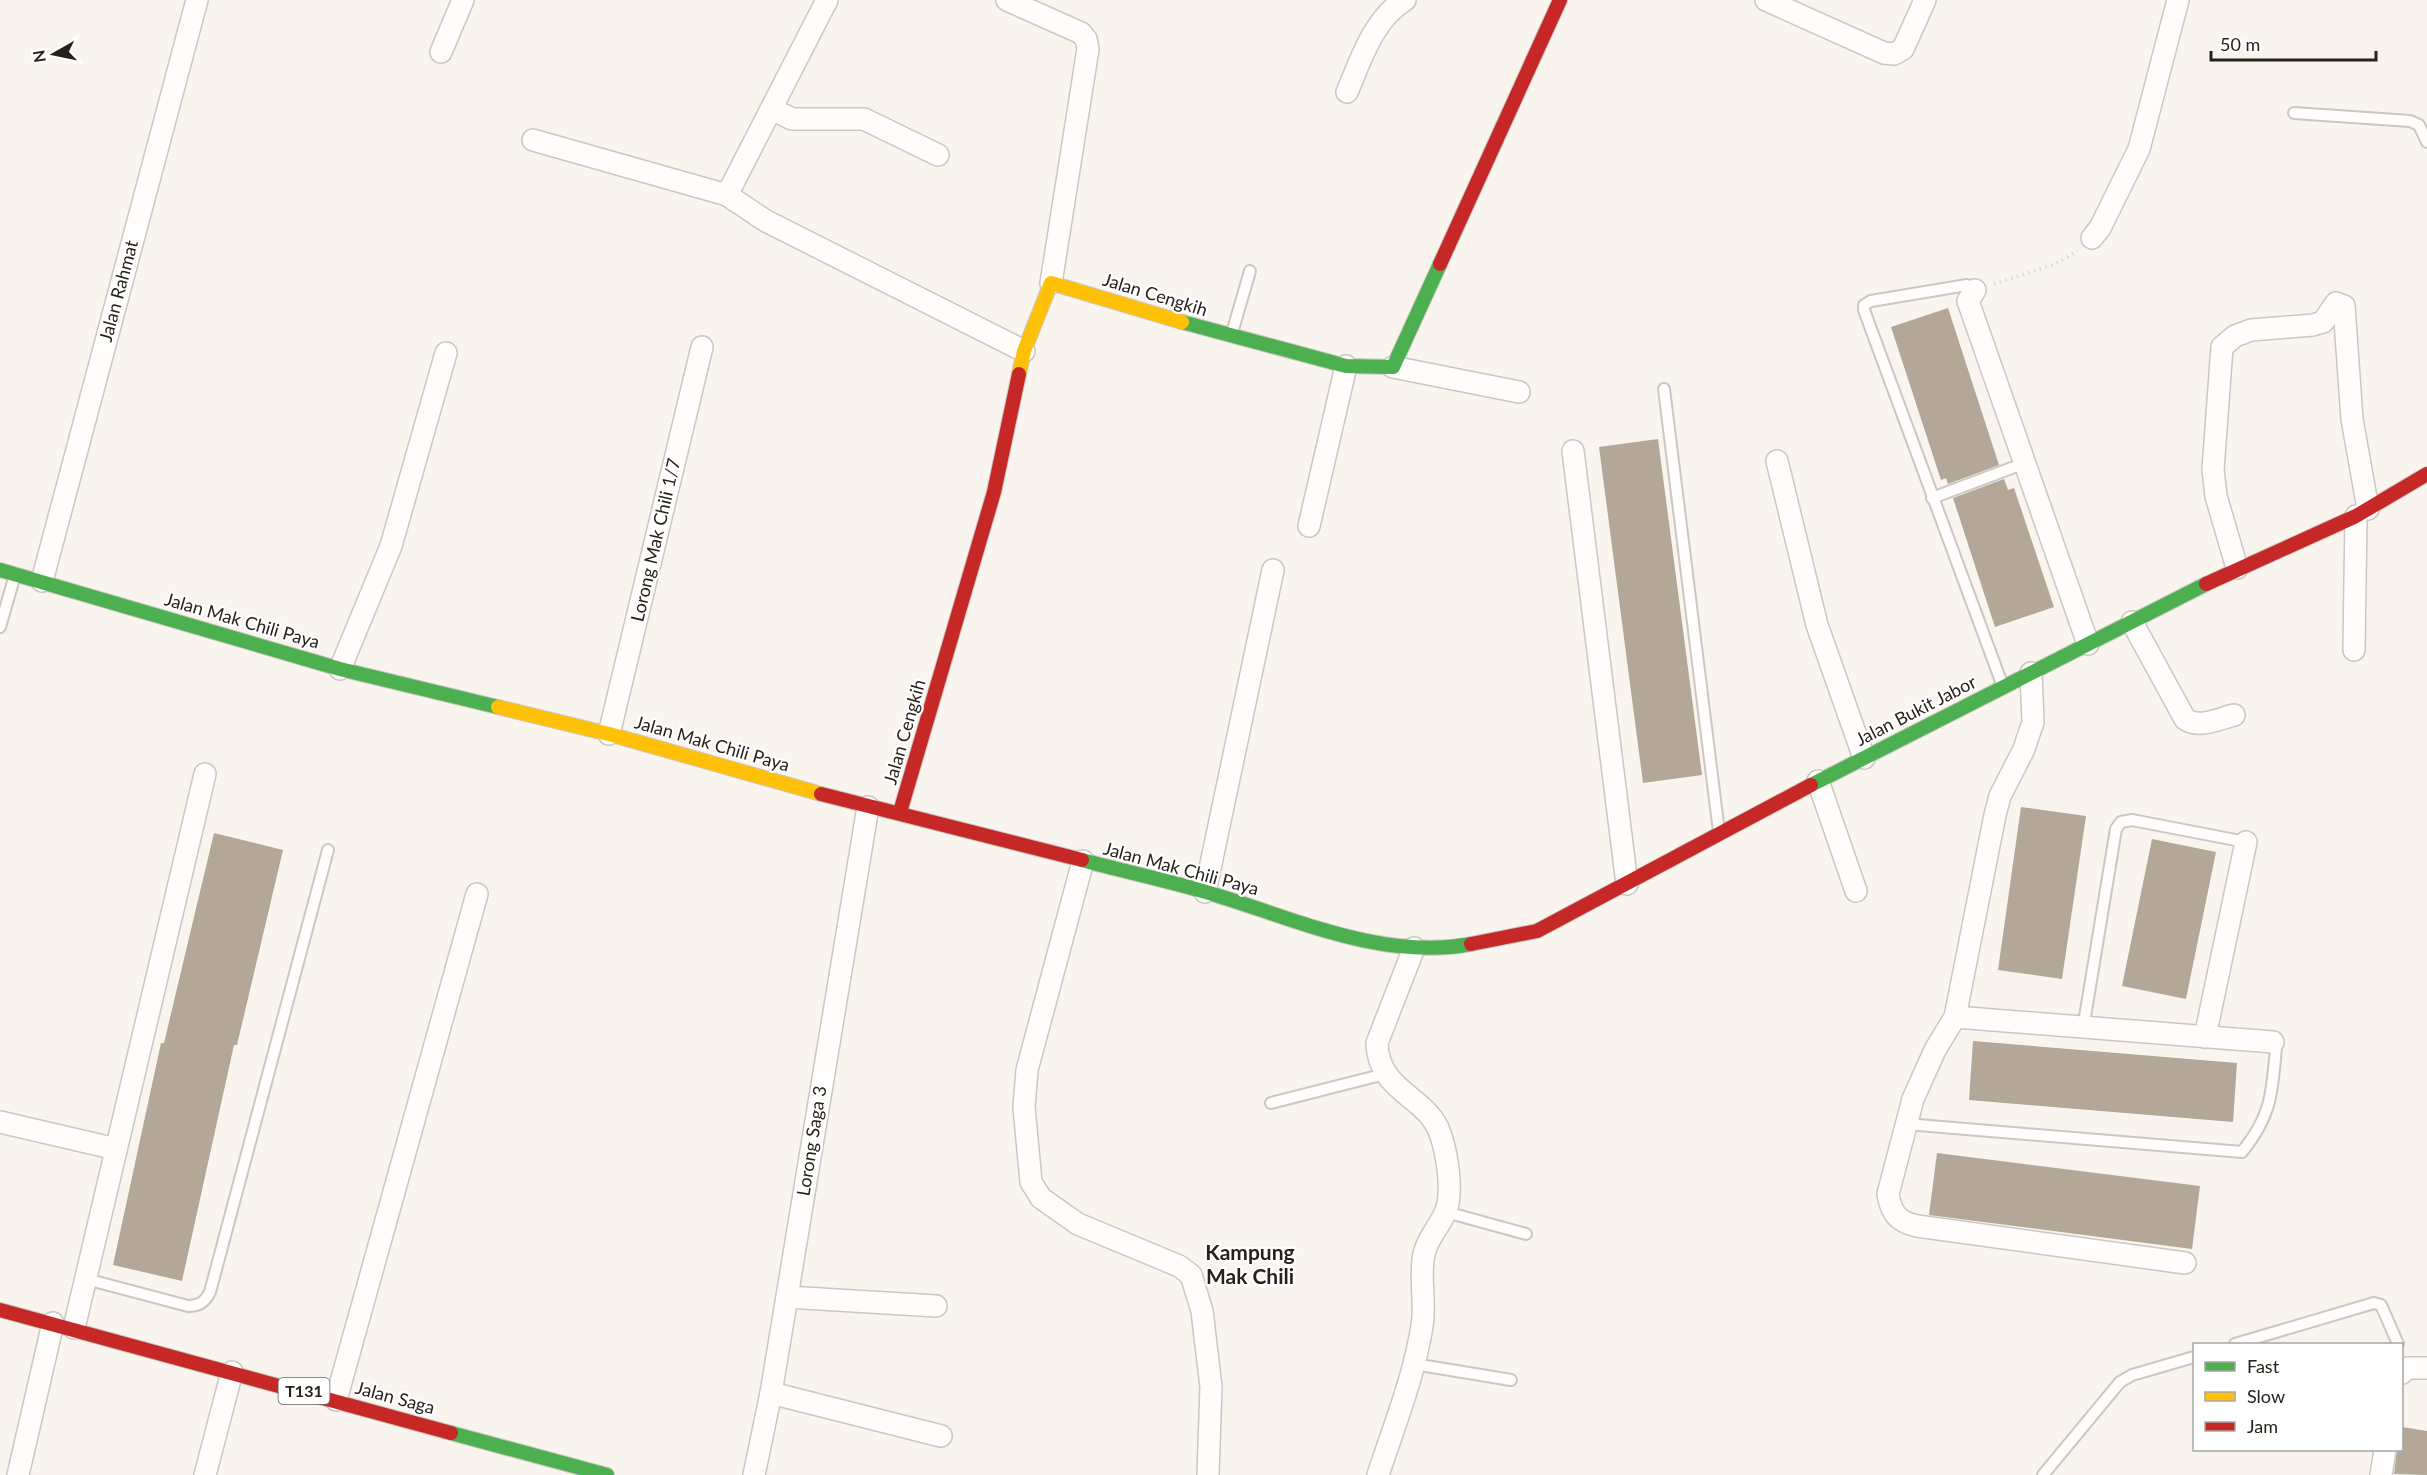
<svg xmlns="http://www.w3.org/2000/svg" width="2427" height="1475" viewBox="0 0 2427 1475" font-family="Lato,sans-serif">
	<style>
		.building { fill: #b3a897 }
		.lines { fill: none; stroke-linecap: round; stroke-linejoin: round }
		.lane-casing { stroke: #cbc7c1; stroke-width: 14 }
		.street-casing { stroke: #cbc7c1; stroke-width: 24 }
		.fast-casing { stroke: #cbc7c1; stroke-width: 16 }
		.slow-casing { stroke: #cbc7c1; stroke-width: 16 }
		.jam-casing { stroke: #cbc7c1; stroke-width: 16 }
		.path { stroke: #dddbd9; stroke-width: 4; stroke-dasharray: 1.5 4.5; stroke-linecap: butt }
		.lane { stroke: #fefdfc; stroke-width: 10 }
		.street { stroke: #fefdfc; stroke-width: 21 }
		.fast { stroke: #4caf50; stroke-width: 14 }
		.slow { stroke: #ffc107; stroke-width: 14 }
		.jam { stroke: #c62828; stroke-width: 14 }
		.labels { text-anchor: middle; stroke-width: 4.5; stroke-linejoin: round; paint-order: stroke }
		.shield { fill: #fff; stroke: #67645f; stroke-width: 1.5 }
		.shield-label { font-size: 16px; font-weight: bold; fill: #26211b }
		.street-label { font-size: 18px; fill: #26211b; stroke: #fff }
		.quarter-label { font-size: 21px; font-weight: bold; fill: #26211b; stroke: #fff }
	</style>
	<rect width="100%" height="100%" fill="#f9f4ed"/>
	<!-- building -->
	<g class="building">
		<path d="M1948,308L1999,465L1948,484L1946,478L1941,480L1891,327Z"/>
		<path d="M1658,439L1702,775L1643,783L1599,447Z"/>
		<path d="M2004,479L2008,490L2014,488L2054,607L1995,627L1953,498Z"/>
		<path d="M2021,807L2086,816L2062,979L1998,970Z"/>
		<path d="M214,833L283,850L237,1045H234L182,1281L113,1265L161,1043H164Z"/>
		<path d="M2152,839L2216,852L2186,999L2122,986Z"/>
		<path d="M1973,1041L2237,1063L2233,1122L1969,1100Z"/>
		<path d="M1937,1153L2200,1186L2192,1249L1929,1215Z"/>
		<path d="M2402,1427L2427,1431V1475L2394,1474L2397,1449H2402Z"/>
	</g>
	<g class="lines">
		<defs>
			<g id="lane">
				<path d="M2294,113L2410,121L2419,125L2427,142"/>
				<path d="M1975,290L1967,285L1871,301L1864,305V310L2002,684"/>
				<path d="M1232,333L1250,271"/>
				<path d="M1664,389L1719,832"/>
				<path d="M1932,498L2025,463"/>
				<path d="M0,627L15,575"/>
				<path d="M2083,1029L2116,829L2121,822L2132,820L2246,842"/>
				<path d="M1271,1103L1385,1074"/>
				<path d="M1906,1124L2242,1152C2272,1115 2272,1093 2276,1047L2273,1042"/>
				<path d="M1446,1212L1526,1234"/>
				<path d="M86,1279L188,1306C199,1306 205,1302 210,1292L328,850"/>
				<path d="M2235,1344L2374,1303L2381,1305L2398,1344"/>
				<path d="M1414,1364L1511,1380"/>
				<path d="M2043,1475L2120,1382L2132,1375L2194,1357"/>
			</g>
			<g id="street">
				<path d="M827,0L727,195L766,221L1024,351"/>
				<path d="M1007,0L1081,33L1086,39L1088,49L1051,283"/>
				<path d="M1766,0L1884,53L1894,54L1903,49L1925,0"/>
				<path d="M441,52L463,0"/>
				<path d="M1347,92C1361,60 1373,19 1405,0"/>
				<path d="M772,109L792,119H864L938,155"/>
				<path d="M533,140L727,195"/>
				<path d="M2092,238L2100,228L2139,149L2178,0"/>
				<path d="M1975,290L1968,301L2088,644"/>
				<path d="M1393,367L1519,392"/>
				<path d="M1573,451L1627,884"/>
				<path d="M1777,461L1817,625L1864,758"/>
				<path d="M1309,526L1346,366"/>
				<path d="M2237,568L2216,496L2213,470L2222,347L2235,336L2251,330L2313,325L2323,322L2336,303L2344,306L2352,419L2368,509"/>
				<path d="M42,581L197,0"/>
				<path d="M2132,622L2185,719C2199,729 2218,719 2234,715"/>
				<path d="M2354,650L2356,516"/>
				<path d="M340,669L391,546L446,353"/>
				<path d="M2031,673L2033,722L2024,749L2000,796L1995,815L1955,1017L1935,1050L1913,1099L1888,1194C1891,1213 1898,1222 1917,1226L2185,1263"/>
				<path d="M609,734L702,347"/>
				<path d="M1818,781L1856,891"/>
				<path d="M1083,861L1027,1070L1024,1107L1031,1182L1041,1198L1078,1224L1179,1266L1191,1275L1202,1311L1211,1387L1208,1475"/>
				<path d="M1205,892L1273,570"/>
				<path d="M1955,1017L2273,1042"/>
				<path d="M2205,1037L2246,842"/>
				<path d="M0,1122L116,1149"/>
				<path d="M787,1297L936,1306"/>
				<path d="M74,1328L205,774"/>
				<path d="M2402,1373L2407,1368H2427"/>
				<path d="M771,1393L941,1436"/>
				<path d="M336,1400L477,894"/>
				<path d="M18,1475L53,1323"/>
				<path d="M205,1475L232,1372"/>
				<path d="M754,1475L771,1393L868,807"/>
				<path d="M1378,1475C1394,1426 1414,1377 1422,1326C1426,1302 1419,1277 1424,1254C1427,1239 1439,1227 1445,1213C1454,1194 1447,1153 1440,1133C1427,1096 1378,1092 1377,1043L1414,948"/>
				<path d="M2381,1475L2385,1450"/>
			</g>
			<g id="fast">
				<path d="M1182,322L1346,366L1393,367L1440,264"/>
				<path d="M0,570L340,669L498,707"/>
				<path d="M1811,785L2206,584"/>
				<path d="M1082,860C1123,871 1165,880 1206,892C1291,917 1381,961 1471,944"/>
				<path d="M451,1433L607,1475"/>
			</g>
			<g id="slow">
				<path d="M1019,374L1024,351L1051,283L1182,322"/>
				<path d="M498,707L609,734L821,794"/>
			</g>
			<g id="jam">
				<path d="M1440,264L1560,0"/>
				<path d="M2206,584L2356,516L2427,474"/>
				<path d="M821,794L1082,860"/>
				<path d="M900,812L994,492L1019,374"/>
				<path d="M1471,944L1537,931L1811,785"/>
				<path d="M0,1310L451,1433"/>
			</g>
		</defs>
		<!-- lane casing -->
		<use href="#lane" class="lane-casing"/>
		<!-- street casing -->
		<use href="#street" class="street-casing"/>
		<!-- fast casing -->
		<use href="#fast" class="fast-casing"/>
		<!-- slow casing -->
		<use href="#slow" class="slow-casing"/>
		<!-- jam casing -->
		<use href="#jam" class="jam-casing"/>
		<!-- path -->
		<path class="path" d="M1994,284L2055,264L2078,251"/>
		<!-- lane -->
		<use href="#lane" class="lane"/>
		<!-- street -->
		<use href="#street" class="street"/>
		<!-- fast -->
		<use href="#fast" class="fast"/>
		<!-- slow -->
		<use href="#slow" class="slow"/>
		<!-- jam -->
		<use href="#jam" class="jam"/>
	</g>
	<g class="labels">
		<!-- shield labels -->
		<rect class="shield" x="278.5" y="1378" width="51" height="26" rx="4.5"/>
		<g class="shield-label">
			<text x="304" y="1397">T131</text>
		</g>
		<!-- street labels -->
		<g class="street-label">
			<text transform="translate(119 291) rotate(-75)" y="6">Jalan Rahmat</text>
			<text transform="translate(1155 295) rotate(17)" y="6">Jalan Cengkih</text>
			<text transform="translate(656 540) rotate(-77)" y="6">Lorong Mak Chili 1/7</text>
			<text transform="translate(242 621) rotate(16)" y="6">Jalan Mak Chili Paya</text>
			<text transform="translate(1916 711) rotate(-27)" y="6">Jalan Bukit Jabor</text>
			<text transform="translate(905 732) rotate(-74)" y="6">Jalan Cengkih</text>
			<text transform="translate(712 744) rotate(16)" y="6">Jalan Mak Chili Paya</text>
			<text transform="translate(1181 869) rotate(15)" y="6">Jalan Mak Chili Paya</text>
			<text transform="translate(812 1141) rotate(-81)" y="6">Lorong Saga 3</text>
			<text transform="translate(395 1398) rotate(15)" y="6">Jalan Saga</text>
		</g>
		<!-- quarter labels -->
		<g class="quarter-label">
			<text x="1250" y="1260">Kampung<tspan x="1250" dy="24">Mak Chili</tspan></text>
		</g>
	</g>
	<!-- legend -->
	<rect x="2193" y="1343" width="210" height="108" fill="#ffffff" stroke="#a8a6a4" stroke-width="1.5"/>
	<rect x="2205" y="1362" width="30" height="9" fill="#4caf50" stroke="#a8a6a4" stroke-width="1.5"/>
	<text x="2247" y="1373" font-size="18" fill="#26211b">Fast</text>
	<rect x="2205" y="1392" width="30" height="9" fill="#ffc107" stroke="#a8a6a4" stroke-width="1.5"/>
	<text x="2247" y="1403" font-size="18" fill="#26211b">Slow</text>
	<rect x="2205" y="1422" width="30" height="9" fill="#c62828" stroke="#a8a6a4" stroke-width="1.5"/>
	<text x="2247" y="1433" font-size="18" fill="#26211b">Jam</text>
	<!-- north arrow -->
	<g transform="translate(54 54) rotate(261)" stroke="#ffffff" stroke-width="4.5" paint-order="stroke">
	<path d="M0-4.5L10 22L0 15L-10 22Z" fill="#26211b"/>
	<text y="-9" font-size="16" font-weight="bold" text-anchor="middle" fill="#26211b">N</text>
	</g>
	<!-- scale -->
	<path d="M2211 51v9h165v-9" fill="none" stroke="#26211b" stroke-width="3"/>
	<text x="2220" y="51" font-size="18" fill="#26211b" stroke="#ffffff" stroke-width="4.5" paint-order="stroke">50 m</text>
</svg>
